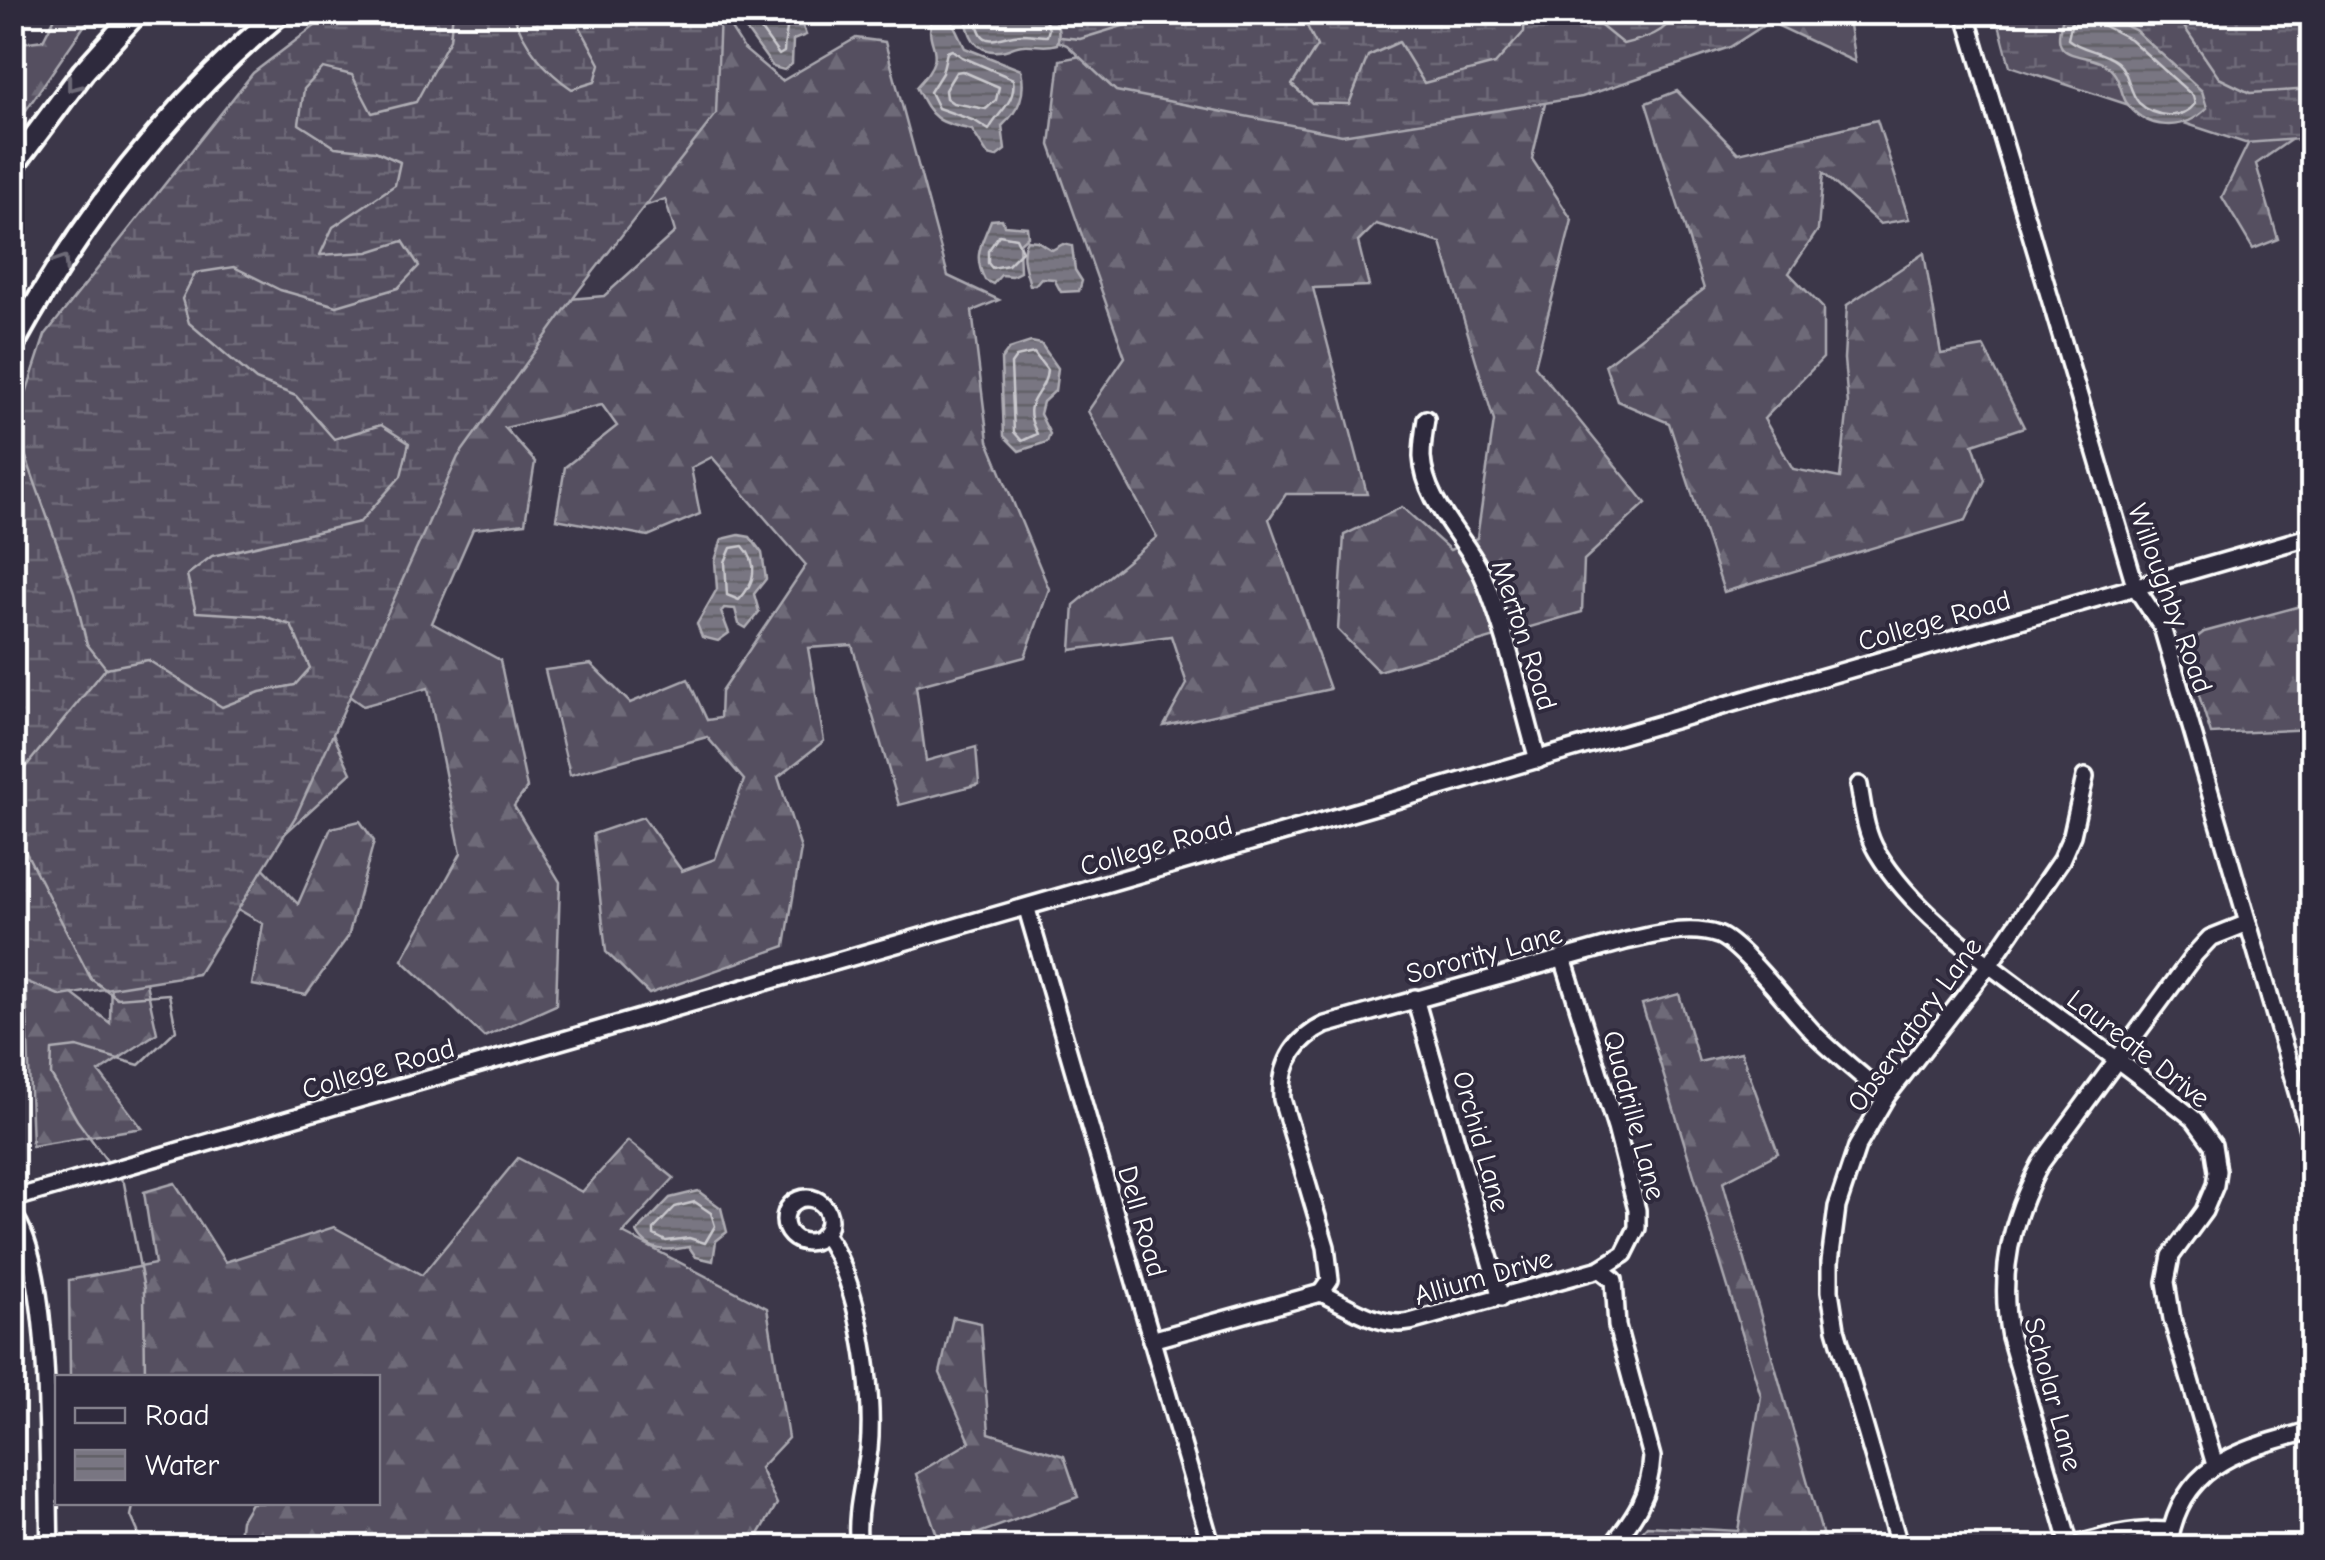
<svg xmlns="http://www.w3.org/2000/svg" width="2325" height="1560" viewBox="0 0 2325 1560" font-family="'Comic Neue',sans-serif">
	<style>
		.forest { fill: url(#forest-firs); stroke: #aaa8b0; stroke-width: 2.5 }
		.wetland { fill: url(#wetland-marsh); stroke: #aaa8b0; stroke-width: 2.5 }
		.water { fill: url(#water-rules); stroke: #afadb4; stroke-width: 2.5 }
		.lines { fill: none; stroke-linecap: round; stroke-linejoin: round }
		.shore { stroke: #c9c8cd; stroke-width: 2.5 }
		.stream { stroke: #afadb4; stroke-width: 2.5 }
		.minor-casing { stroke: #fff; stroke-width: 22 }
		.highway-casing { stroke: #fff; stroke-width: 28 }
		.minor { stroke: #2f2a3d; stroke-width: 15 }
		.highway { stroke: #2f2a3d; stroke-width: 20 }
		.oneway { stroke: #6d6a77 }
		.labels { text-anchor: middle; stroke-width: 8; stroke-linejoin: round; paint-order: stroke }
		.street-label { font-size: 28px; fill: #fff; stroke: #2f2a3d }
	</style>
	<defs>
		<pattern id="forest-firs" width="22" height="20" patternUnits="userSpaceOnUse" patternTransform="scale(2.5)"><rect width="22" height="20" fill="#555060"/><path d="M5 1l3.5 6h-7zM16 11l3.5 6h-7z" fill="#6e6a78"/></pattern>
		<pattern id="wetland-marsh" width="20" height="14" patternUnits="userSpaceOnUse" patternTransform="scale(2.5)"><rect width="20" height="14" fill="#555060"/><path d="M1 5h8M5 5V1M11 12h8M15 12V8" fill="none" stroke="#6e6a78"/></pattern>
		<pattern id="water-rules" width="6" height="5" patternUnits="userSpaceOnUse" patternTransform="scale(2.5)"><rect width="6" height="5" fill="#797682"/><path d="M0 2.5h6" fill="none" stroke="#626167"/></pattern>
	</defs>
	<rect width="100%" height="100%" fill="#3c3749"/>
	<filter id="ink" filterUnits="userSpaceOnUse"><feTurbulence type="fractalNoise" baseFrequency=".01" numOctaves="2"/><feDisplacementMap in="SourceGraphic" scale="20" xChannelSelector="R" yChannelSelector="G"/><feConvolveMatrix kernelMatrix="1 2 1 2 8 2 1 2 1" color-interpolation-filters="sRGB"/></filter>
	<g filter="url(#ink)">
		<!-- forest -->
		<g class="forest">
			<path d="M57,13H93L13,129V44L43,40Z"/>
			<path d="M591,13H721L744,49L782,81L856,38L885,42L948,276L999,300L972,311L988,441L1049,589L1025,657L916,686L926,761L976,747L979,784L899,805L852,645L808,648L824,741L778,777L801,849L785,946L649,994L606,952L593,834L643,817L682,871L715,859L744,780L707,737L570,775L545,670L591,664L630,703L688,679L707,720L720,718L721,692L806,565L712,457L691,468L700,514L648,536L556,519L565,467L617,426L602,405L505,428L535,462L525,523L473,529L432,623L500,660L527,788L514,806L560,882L556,1005L484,1037L402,960L461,853L428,688L363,706L335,686L324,715L351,773L256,860L298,904L331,828L360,821L374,841L348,937L306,995L252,985L263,924L204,889L141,960L157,1033L99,1072L142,1128L32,1146L25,958L110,1023L111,972L12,473L534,302L604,296L675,232L665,199L603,220Z"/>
			<path d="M1751,13H1847L1855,62Z"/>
			<path d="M2312,13V125L2256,164L2278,239L2253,249L2222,197Z"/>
			<path d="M1164,40L1552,74L1532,159L1572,220L1535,366L1646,503L1584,560L1582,612L1378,671L1338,630L1344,535L1402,507L1450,550L1477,538L1494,421L1441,243L1376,224L1358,242L1369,286L1313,288L1367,494H1286L1269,519L1330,689L1164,726L1187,684L1171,636L1071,650L1074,605L1157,537L1088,411L1125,357L1050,145L1060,60Z"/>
			<path d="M1677,91L1738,153L1877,120L1909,219L1880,224L1823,173L1818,230L1789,273L1823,308V358L1764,419L1793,469L1840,478L1848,405L1844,359L1847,305L1924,253L1941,354L1984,347L2024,427L1973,444L1985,480L1966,520L1724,592L1669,423L1617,401L1605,365L1704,289L1646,103Z"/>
			<path d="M2312,603V729L2211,734L2184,647L2204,632Z"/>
			<path d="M1679,994L1699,1062L1741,1052L1778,1153L1723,1182L1826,1547H1628L1647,1526L1738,1531L1761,1396L1642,1004Z"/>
			<path d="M628,1141L674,1178L623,1233L767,1308L788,1438L760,1468L777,1504L758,1536L772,1547H238L241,1520L251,1503L378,1502V1378L70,1377L69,1280L155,1264L144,1192L175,1183L225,1262L334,1227L422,1275L518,1158L582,1192Z"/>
			<path d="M953,1317L981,1323L989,1433L1064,1456L1078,1497L941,1547L916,1474L970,1442L940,1373Z"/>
		</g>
		<!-- wetland -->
		<g class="wetland">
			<path d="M1941,12L1943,20L1769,22L1730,47L1582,97L1342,135L1116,91L1067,45L989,13Z"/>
			<path d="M332,13H720L716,114L580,289L458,457L296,816L198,974L61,996L13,976V433L45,335L253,73Z"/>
			<path d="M1996,13H2312V138L2245,143L2010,66Z"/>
		</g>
		<!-- water -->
		<g class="water">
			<path d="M2073,12L2099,13L2135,30L2202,91L2207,108C2184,132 2146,131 2126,102C2121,93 2120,81 2114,73C2093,45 2043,71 2064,15Z"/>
			<path d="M738,13H798L806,35L793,40L792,64L784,70L773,67L739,20Z"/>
			<path d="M965,13H1020L1026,17C1047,6 1064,21 1057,44C1045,48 1036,44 1023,45C1015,45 1008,51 999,51C974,53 968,34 965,13Z"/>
			<path d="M934,14L949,15L965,48L1021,70C1026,94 1020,109 1002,126L1005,150L996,157L988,155L972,130C937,122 932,120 916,87C955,46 919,49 934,14Z"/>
			<path d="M1002,219L1004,225L1027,227L1028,236L1019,244L1020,272L1012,276L1001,275L993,284L985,280C972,255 982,244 991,220Z"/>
			<path d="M1027,240L1037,241L1052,250L1063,244L1072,246L1075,270L1082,281L1079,291L1061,292L1054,279L1041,278L1035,285H1030C1026,271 1019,254 1027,240Z"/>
			<path d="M1031,342L1041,344L1058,368L1055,391L1043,402L1040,414L1050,434L1047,442L1019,451L1004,436L1001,360L1009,349Z"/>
			<path d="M739,535L750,537L762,553L766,579L754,594L759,612L746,628L739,624L735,609L724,608L721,612L729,633L718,641L702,637L697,624L717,589L715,561L722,539Z"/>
			<path d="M698,1191L721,1208L727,1232L716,1241L713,1261L696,1257L689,1247C668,1251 648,1253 637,1232L670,1198Z"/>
		</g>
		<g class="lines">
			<!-- shore -->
			<g class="shore">
				<path d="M748,12L779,55L784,52C784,35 789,31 788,12"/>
				<path d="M975,12C981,54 994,36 1022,34C1030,34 1039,36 1047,36L1049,29L1042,12"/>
				<path d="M2074,12L2068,39C2082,51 2102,50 2117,62C2130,73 2128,91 2139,103C2154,117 2182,121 2195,104L2193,96L2130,39L2102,25L2098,12"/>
				<path d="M952,50L962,57L1013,79C1017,102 997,113 989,130L975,121L938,108L930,92L942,73L947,52Z"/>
				<path d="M962,71L999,87L996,100L986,109L953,103L946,98L945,90L956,72Z"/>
				<path d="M999,235L1016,238L1022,251L1008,265L992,268L988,263V251Z"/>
				<path d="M1034,353L1047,370C1046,391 1026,399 1031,418C1032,424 1035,429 1037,434L1022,441L1014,432L1011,364L1016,357Z"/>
				<path d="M743,546C760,565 754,584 739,600L727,595L725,562L731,548Z"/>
				<path d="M695,1202L711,1213L715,1226L705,1243L689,1238L666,1241L654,1235V1229L675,1207Z"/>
			</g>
			<!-- stream -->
			<g class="stream">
				<path d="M513,12C522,43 546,72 572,89L595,82L600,64L572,12"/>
				<path d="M1304,12L1303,18L1317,46L1292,85L1312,103L1349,104L1368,56L1399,42L1424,83L1495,64L1524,32L1525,12"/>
				<path d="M1591,12L1596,22L1623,44C1644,39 1667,33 1676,12"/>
				<path d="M2174,12L2219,78L2250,93L2312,89"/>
				<path d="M1060,37L1080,39L1142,20L1146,12"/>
				<path d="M12,418L74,592L87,644L106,668"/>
				<path d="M12,808L19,775L106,668L148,660L222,707L260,692L295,685L310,668L291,625L263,616L196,612L187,575L212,556L360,522L401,476L409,443L381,425L334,439L296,396L256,380L189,323L182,299L195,273L234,267L280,290L337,306L398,288L419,266L403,241L368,252L320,255L333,227L395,185L400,162L375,151L335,147L299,124L304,89L323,68L352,75L372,113L416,102L450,39L453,12"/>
				<path d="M12,825L91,979L117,998L169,994L176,1030L139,1065L77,1047L52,1050L51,1075L77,1120L110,1165"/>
				<path d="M118,1175L124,1183L144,1289L145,1378"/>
				<path d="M134,1502L131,1516L145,1548"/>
			</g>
			<defs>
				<g id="minor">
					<path d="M1965,12L2136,588L2162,627L2312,1143"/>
					<path d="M1426,419C1424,431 1422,445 1422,457C1425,506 1468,538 1485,581C1508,638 1521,700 1538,760"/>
					<path d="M1859,785C1863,807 1865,832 1877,852C1912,910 1974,954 2028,994C2083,1035 2140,1075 2194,1119L2213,1145L2217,1171L2215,1185L2204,1211L2171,1256L2166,1282L2172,1319L2215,1465"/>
					<path d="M1027,909L1212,1548"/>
					<path d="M1415,998L1501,1298"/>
					<circle cx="807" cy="1220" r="22"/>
					<path d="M12,1199L2312,536"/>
					<path d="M12,1213C54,1264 47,1476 50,1548"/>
					<path d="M824,1234C859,1279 875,1393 869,1449C865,1482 854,1514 859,1548"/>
					<path d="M1600,1269L1614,1280L1617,1326L1652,1457C1650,1496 1634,1518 1610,1548"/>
					<path d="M1321,1293L1330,1280L1326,1247L1282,1099C1280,1065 1294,1040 1325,1025L1626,941C1655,935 1689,925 1718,935C1742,944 1794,1013 1816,1035C1838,1057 1863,1076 1886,1097"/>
					<path d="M1151,1340L1321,1293C1349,1306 1379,1328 1410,1322L1600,1269L1624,1254L1637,1228V1210L1616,1128L1563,958"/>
					<path d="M2070,1546L2010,1337C1998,1273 2011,1219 2041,1163L2195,954L2210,938L2248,923"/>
					<path d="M1900,1548L1836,1329L1830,1291V1262L1837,1207L1857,1147L1886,1097L1989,965L2061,860L2072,835L2085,777"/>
					<path d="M2066,1548C2102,1537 2132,1528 2170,1531"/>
					<path d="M2168,1548C2180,1462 2242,1450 2312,1430"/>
				</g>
				<g id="highway">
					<path d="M12,167L83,72L137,12"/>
					<path d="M12,346C81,220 170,105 281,12"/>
				</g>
			</defs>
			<!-- minor casing -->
			<use href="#minor" class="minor-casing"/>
			<!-- highway casing -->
			<use href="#highway" class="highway-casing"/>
			<!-- minor -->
			<use href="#minor" class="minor"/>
			<!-- highway -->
			<use href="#highway" class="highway"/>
		</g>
		<!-- one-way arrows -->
		<defs><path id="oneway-chevron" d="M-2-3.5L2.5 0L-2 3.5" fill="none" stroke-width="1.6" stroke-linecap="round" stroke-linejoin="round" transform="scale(2.5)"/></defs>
		<g class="oneway">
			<use href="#oneway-chevron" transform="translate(73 85) rotate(128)"/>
			<use href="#oneway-chevron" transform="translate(62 262) rotate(-57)"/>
		</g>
	</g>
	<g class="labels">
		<!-- street labels -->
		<g class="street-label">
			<text transform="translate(2171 598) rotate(70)" y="10">Willoughby Road</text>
			<text transform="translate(1934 620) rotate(-16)" y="10">College Road</text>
			<text transform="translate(1525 635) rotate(72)" y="10">Merton Road</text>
			<text transform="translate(1156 845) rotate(-16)" y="10">College Road</text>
			<text transform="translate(1484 953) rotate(-15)" y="10">Sorority Lane</text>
			<text transform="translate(1914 1024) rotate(-54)" y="10">Observatory Lane</text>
			<text transform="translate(2139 1048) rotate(38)" y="10">Laureate Drive</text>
			<text transform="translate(378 1068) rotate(-16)" y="10">College Road</text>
			<text transform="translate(1635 1115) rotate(75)" y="10">Quadrille Lane</text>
			<text transform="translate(1482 1141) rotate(74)" y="10">Orchid Lane</text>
			<text transform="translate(1143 1221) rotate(74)" y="10">Dell Road</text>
			<text transform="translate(1483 1276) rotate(-16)" y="10">Allium Drive</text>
			<text transform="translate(2054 1394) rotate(75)" y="10">Scholar Lane</text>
		</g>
	</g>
	<!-- margin -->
	<rect width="2325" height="1560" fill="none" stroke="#2f2a3d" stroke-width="50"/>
	<rect x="25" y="25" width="2275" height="1510" fill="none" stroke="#fff" stroke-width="4" filter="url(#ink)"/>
	<!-- legend -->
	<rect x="55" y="1375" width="325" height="130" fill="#2f2a3d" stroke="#827f8b" stroke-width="2.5"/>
	<rect x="75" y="1408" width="50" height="15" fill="#2f2a3d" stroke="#827f8b" stroke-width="2.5"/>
	<text x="145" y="1425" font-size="30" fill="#ffffff">Road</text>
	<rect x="75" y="1450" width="50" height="30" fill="url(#water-rules)" stroke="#827f8b" stroke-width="2.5"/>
	<text x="145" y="1475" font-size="30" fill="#ffffff">Water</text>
</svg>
